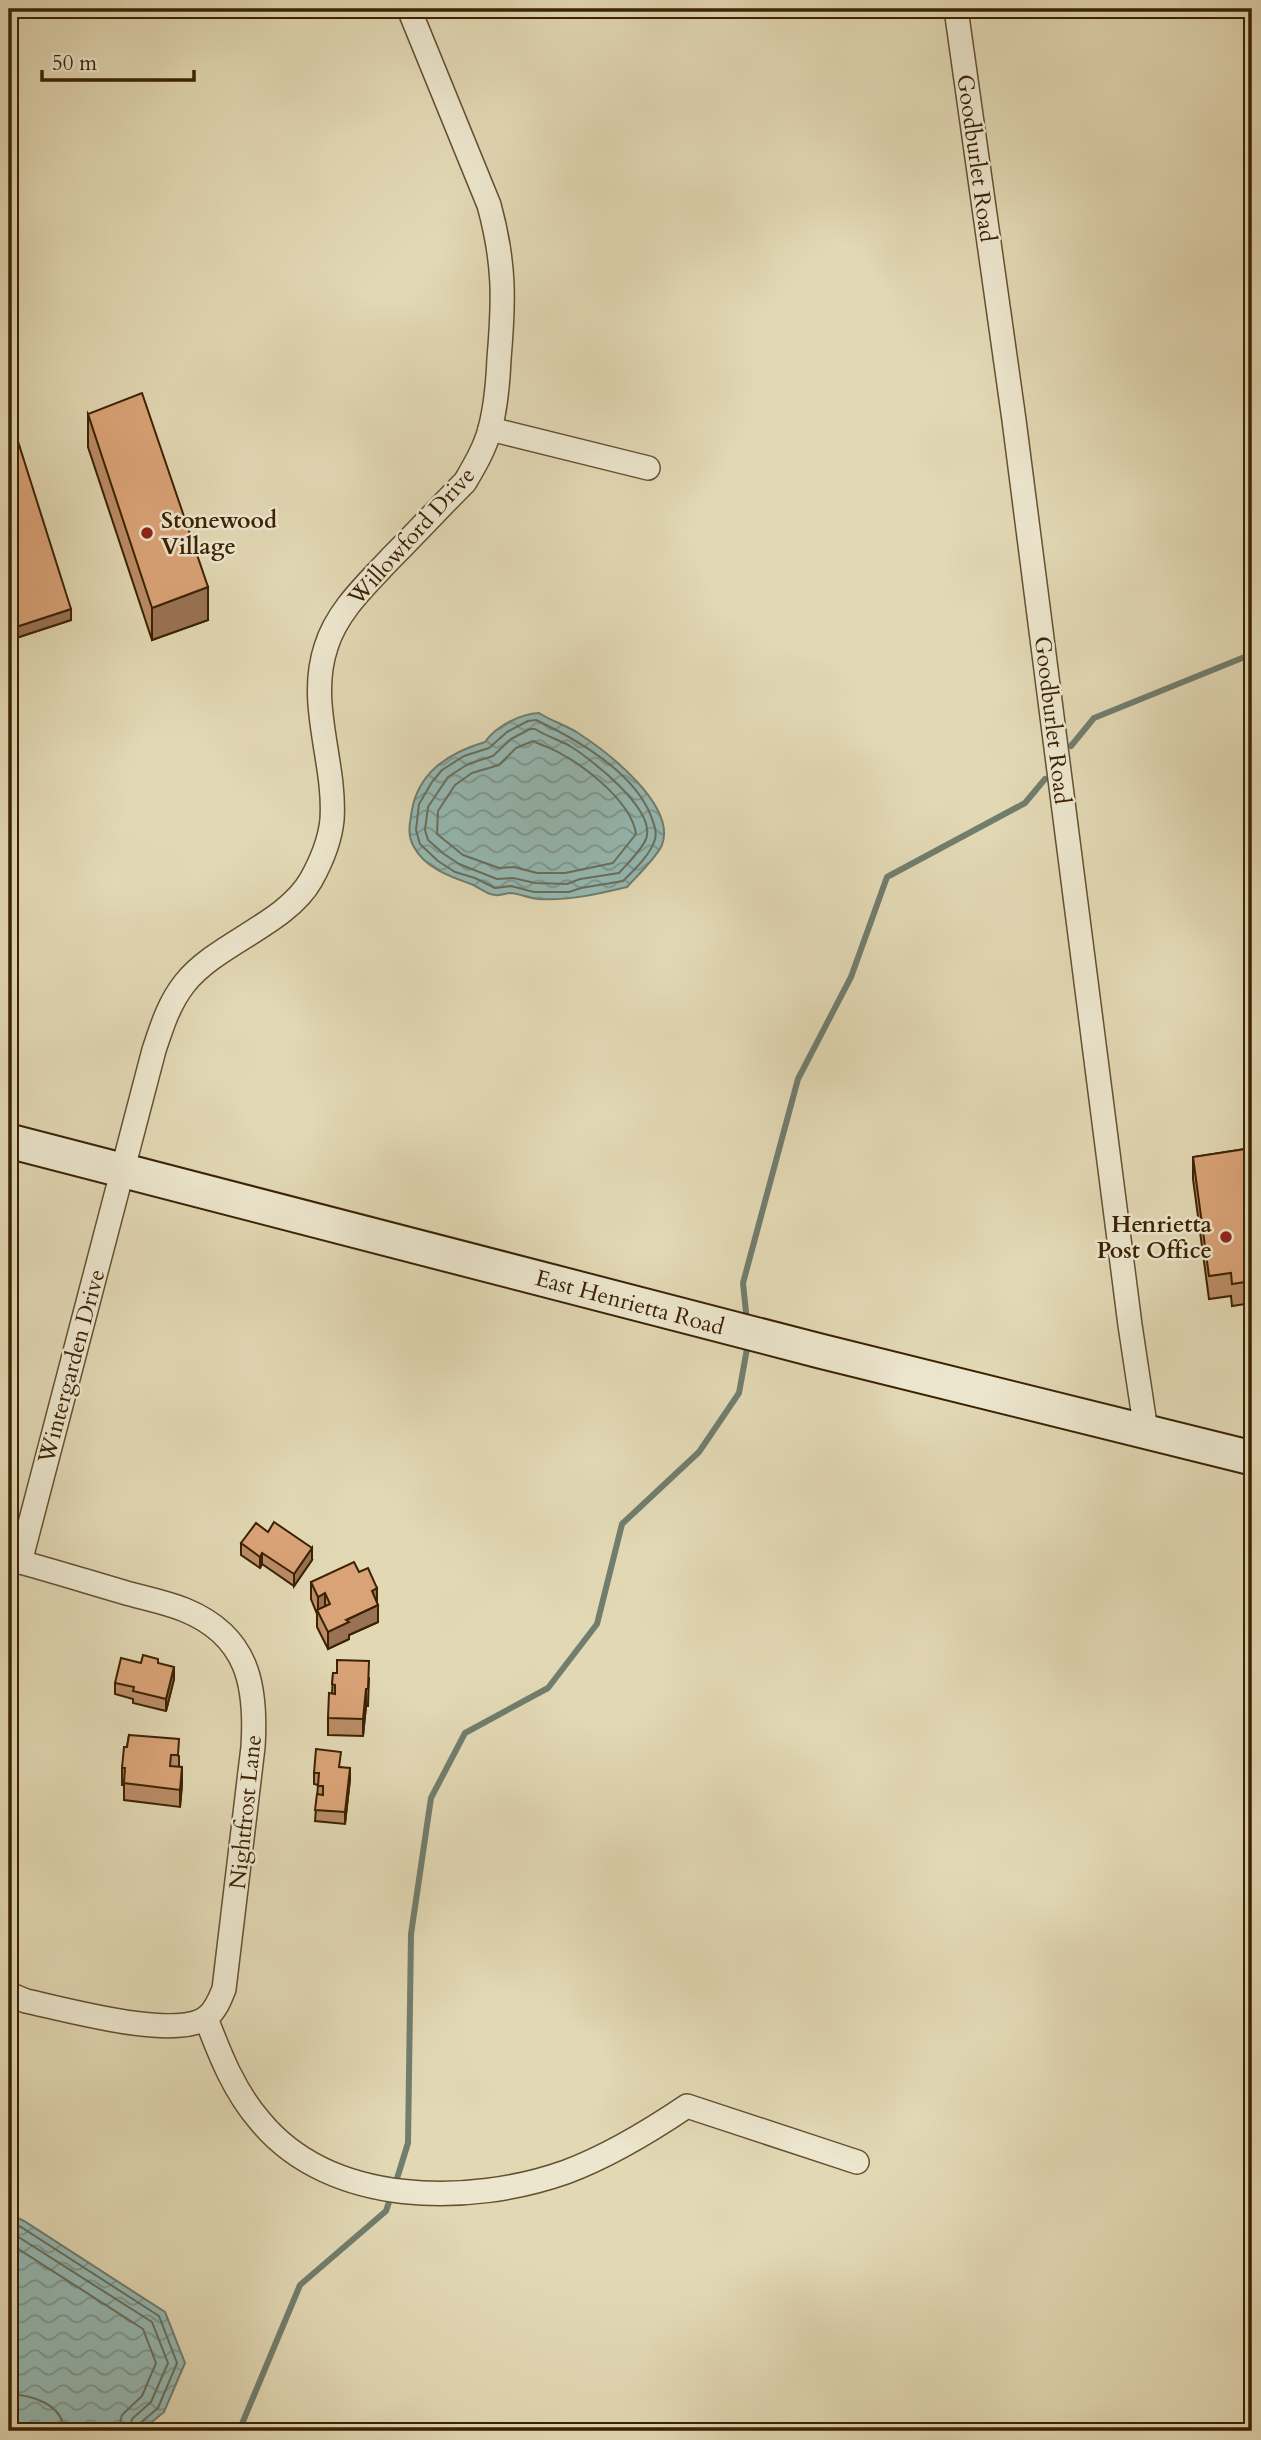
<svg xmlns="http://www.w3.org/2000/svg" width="1261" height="2440" viewBox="0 0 1261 2440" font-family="Cardo,serif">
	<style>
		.water { fill: url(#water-waves); stroke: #717d6d; stroke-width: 2 }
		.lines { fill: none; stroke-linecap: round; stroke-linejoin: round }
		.shore { stroke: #686e5b; stroke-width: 2 }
		.stream { stroke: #717d6d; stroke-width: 6 }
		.street-casing { stroke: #65502f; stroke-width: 26 }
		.secondary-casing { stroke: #3b2203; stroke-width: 37 }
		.street { stroke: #ece6ce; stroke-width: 23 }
		.secondary { stroke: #ece6ce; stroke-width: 33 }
		.wall { fill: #bb8c66; stroke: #3b2203; stroke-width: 2 }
		.shaded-wall { fill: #997253; stroke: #3b2203; stroke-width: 2 }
		.building { fill: #daa377; stroke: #3b2203; stroke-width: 2 }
		.poi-dot { fill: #8f2418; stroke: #ece6ce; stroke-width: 2.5 }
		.labels { text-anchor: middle; stroke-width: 5; stroke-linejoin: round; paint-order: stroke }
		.street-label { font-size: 23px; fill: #3b2203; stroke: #ece6ce }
		.poi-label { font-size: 23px; font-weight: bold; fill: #3b2203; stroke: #ece6ce; text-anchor: start }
	</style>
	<defs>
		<pattern id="water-waves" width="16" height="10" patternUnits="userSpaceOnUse" patternTransform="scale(1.75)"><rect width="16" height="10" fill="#95b9b3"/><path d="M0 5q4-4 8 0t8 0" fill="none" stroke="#7b968f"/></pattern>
	</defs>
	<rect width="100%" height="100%" fill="#e2d8b4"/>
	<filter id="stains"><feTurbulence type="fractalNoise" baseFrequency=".00286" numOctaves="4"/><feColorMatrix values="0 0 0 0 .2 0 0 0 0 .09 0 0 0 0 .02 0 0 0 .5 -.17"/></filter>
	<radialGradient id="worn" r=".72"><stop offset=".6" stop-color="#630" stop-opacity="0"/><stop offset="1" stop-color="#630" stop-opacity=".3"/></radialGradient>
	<!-- water -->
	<g class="water">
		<path d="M539,713C551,721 566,725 578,733C606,751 677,805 662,845C656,858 637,876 627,887C598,894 568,901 538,899C529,898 520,894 511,893C506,893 501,896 495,895C487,895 479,887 471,884C451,877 425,868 414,847C408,837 409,827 411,816C416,773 448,753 485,742C496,726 520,714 539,713Z"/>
		<path d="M9,2214L24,2221L165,2312L185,2363L164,2412L141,2431H49L9,2420Z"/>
	</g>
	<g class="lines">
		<!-- shore -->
		<g class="shore">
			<path d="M536,720C576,739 634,772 651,816C654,824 658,834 654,842C649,856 634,870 623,881L581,888L569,892H534L511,886L495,888L475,878L455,872L438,861L420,844L416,830L419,804L432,782L442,770L464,756L489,748L507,732L528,721Z"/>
			<path d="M530,729H535C546,736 559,740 570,746C591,759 657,810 646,839C641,851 627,864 619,873L580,879L567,884L535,883L513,878L497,879L459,864L444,854L428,840L425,830L428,807L448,777L468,764L493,756L511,739Z"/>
			<path d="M533,741C543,746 554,749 563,755C590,770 632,804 636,834L613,863L565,873H537L514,867L499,868L463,855L437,834L438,811L455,785L472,773L499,765L516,748Z"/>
			<path d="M9,2222L21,2227L159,2316L177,2363L158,2408L139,2424L137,2431"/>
			<path d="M9,2231L152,2322L168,2363L151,2402L132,2419L129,2431"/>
			<path d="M9,2243L143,2329L156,2363L142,2396L122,2415L118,2431"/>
			<path d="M9,2394C32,2395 63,2404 64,2431"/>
		</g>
		<!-- stream -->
		<g class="stream">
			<path d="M1071,746L1094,718L1252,654"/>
			<path d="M747,1322L743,1283L798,1079L851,977L887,877L1025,803L1045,779"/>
			<path d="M395,2185L408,2143L411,1934L431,1798L465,1733L548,1688L597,1624L622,1524L699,1452L739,1393L748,1343"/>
			<path d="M239,2431L300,2285L386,2211L391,2196"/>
		</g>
		<defs>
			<g id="street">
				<path d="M956,9L1014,420L1130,1325L1146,1431"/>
				<path d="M490,429L648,468"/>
				<path d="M9,1559C47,1569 85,1581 123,1592C143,1598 165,1602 185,1610C248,1636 257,1685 253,1747L224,1989C220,1999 216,2010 207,2017C177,2041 64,2009 26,2001L9,1994"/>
				<path d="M20,1562L154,1050C162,1026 169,1003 185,983C217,943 286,924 311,880C321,862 330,840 332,820C336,762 307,704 326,647C337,611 366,585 391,558C416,533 440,507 465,482C475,465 485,448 490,429C496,406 498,382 499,359C504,301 505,263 489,205L409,9"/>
				<path d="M206,2018C220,2055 234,2091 260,2121C331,2207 470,2206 566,2172C609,2156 650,2131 687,2106L857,2162"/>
			</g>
			<path id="secondary" d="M9,1141L820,1351L1252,1458"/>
		</defs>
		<!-- street casing -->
		<use href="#street" class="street-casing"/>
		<!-- secondary casing -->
		<use href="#secondary" class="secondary-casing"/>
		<!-- street -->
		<use href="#street" class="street"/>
		<!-- secondary -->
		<use href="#secondary" class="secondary"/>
	</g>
	<!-- wall -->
	<g class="wall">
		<path d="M9,413L71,620L16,638L9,614Z"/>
		<path d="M88,414L208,620L152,640L88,447Z"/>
		<path d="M1252,1148V1303L1232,1306L1231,1296L1209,1299L1193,1179V1157Z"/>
		<path d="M241,1543L312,1560L294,1586L262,1564L260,1568L241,1555Z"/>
		<path d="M359,1572L377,1603L378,1622L349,1635V1639L328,1649L317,1627V1614L311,1599V1582Z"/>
		<path d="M141,1663H158L174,1679L166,1711L133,1703V1699L115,1694V1683Z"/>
		<path d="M333,1673L369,1678L368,1706H366L363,1736L328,1735V1718L332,1694Z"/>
		<path d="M129,1735L179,1756V1767L182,1784L180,1807L124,1800V1785H122V1768L127,1747Z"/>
		<path d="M341,1767L350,1779L345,1824L315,1821L318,1785L314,1784V1773Z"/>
	</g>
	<!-- shaded-wall -->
	<g class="shaded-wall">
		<path d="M208,587V620L152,640V608Z"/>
		<path d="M71,609V620L16,638V627Z"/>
		<path d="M312,1548V1560L294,1586V1574Z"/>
		<path d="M262,1553V1564L260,1568V1557Z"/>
		<path d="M377,1588V1605L372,1591Z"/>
		<path d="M325,1593V1610H318V1597Z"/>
		<path d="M378,1605V1622L349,1635V1639L328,1649V1632L346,1620Z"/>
		<path d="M174,1667V1679L166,1711V1699Z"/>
		<path d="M366,1689V1706L363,1736V1719Z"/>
		<path d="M182,1767V1784L180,1807V1790Z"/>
		<path d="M350,1768V1779L345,1824V1812Z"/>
	</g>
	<!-- building -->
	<g class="building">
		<path d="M142,393L208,587L152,608L88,414Z"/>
		<path d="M9,413L71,609L16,627L9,602Z"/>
		<path d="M1252,1148V1281L1232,1284L1231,1273L1209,1276L1193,1157Z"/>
		<path d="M274,1522L312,1548L294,1574L262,1553L260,1557L241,1543L256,1523L268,1532Z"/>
		<path d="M354,1562L359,1572L368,1568L377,1588L372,1591L378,1605L346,1620L349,1622L328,1632L317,1610L330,1604L325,1593L318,1597L311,1582Z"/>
		<path d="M143,1655L158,1659V1663L174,1667L166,1699L133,1691L134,1687L115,1683L121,1658L141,1663Z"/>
		<path d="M337,1660L369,1661L368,1689H366L363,1719L328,1718L329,1693L335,1694V1685L332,1684L333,1673H337Z"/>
		<path d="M129,1735L179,1739L178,1755H171L170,1766L182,1767L180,1790L124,1783L125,1768H122L124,1747H127Z"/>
		<path d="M316,1749L341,1752L339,1767L350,1768L345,1812L315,1810L317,1794L323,1795V1786H318L319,1773H314Z"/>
	</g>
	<!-- markers -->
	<g class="poi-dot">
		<circle cx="147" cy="533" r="7"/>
		<circle cx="1226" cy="1237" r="7"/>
	</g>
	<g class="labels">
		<!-- street labels -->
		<g class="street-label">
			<text transform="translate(977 158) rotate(82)" y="8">Goodburlet Road</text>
			<text transform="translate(411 536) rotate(-48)" y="8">Willowford Drive</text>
			<text transform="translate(1053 720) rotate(83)" y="8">Goodburlet Road</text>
			<text transform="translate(630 1302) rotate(15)" y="8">East Henrietta Road</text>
			<text transform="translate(71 1366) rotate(-75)" y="8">Wintergarden Drive</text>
			<text transform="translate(245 1812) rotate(-84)" y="8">Nightfrost Lane</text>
		</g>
		<!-- poi labels -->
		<g class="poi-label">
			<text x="161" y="528">Stonewood<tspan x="161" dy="26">Village</tspan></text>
			<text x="1212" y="1232" text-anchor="end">Henrietta<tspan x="1212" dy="26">Post Office</tspan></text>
		</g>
	</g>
	<!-- margin -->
	<rect width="1261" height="2440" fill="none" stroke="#e2d8b4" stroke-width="35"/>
	<rect x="10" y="10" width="1240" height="2419" fill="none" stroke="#3b2203" stroke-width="3.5"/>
	<rect x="18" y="18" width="1226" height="2405" fill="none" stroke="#3b2203" stroke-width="2"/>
	<!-- scale -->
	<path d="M42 70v10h152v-10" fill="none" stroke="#3b2203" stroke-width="3.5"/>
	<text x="52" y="70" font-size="21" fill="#3b2203" stroke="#ece6ce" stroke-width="5" paint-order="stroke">50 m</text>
	<rect width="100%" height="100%" filter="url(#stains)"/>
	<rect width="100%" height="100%" fill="url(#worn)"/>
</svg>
